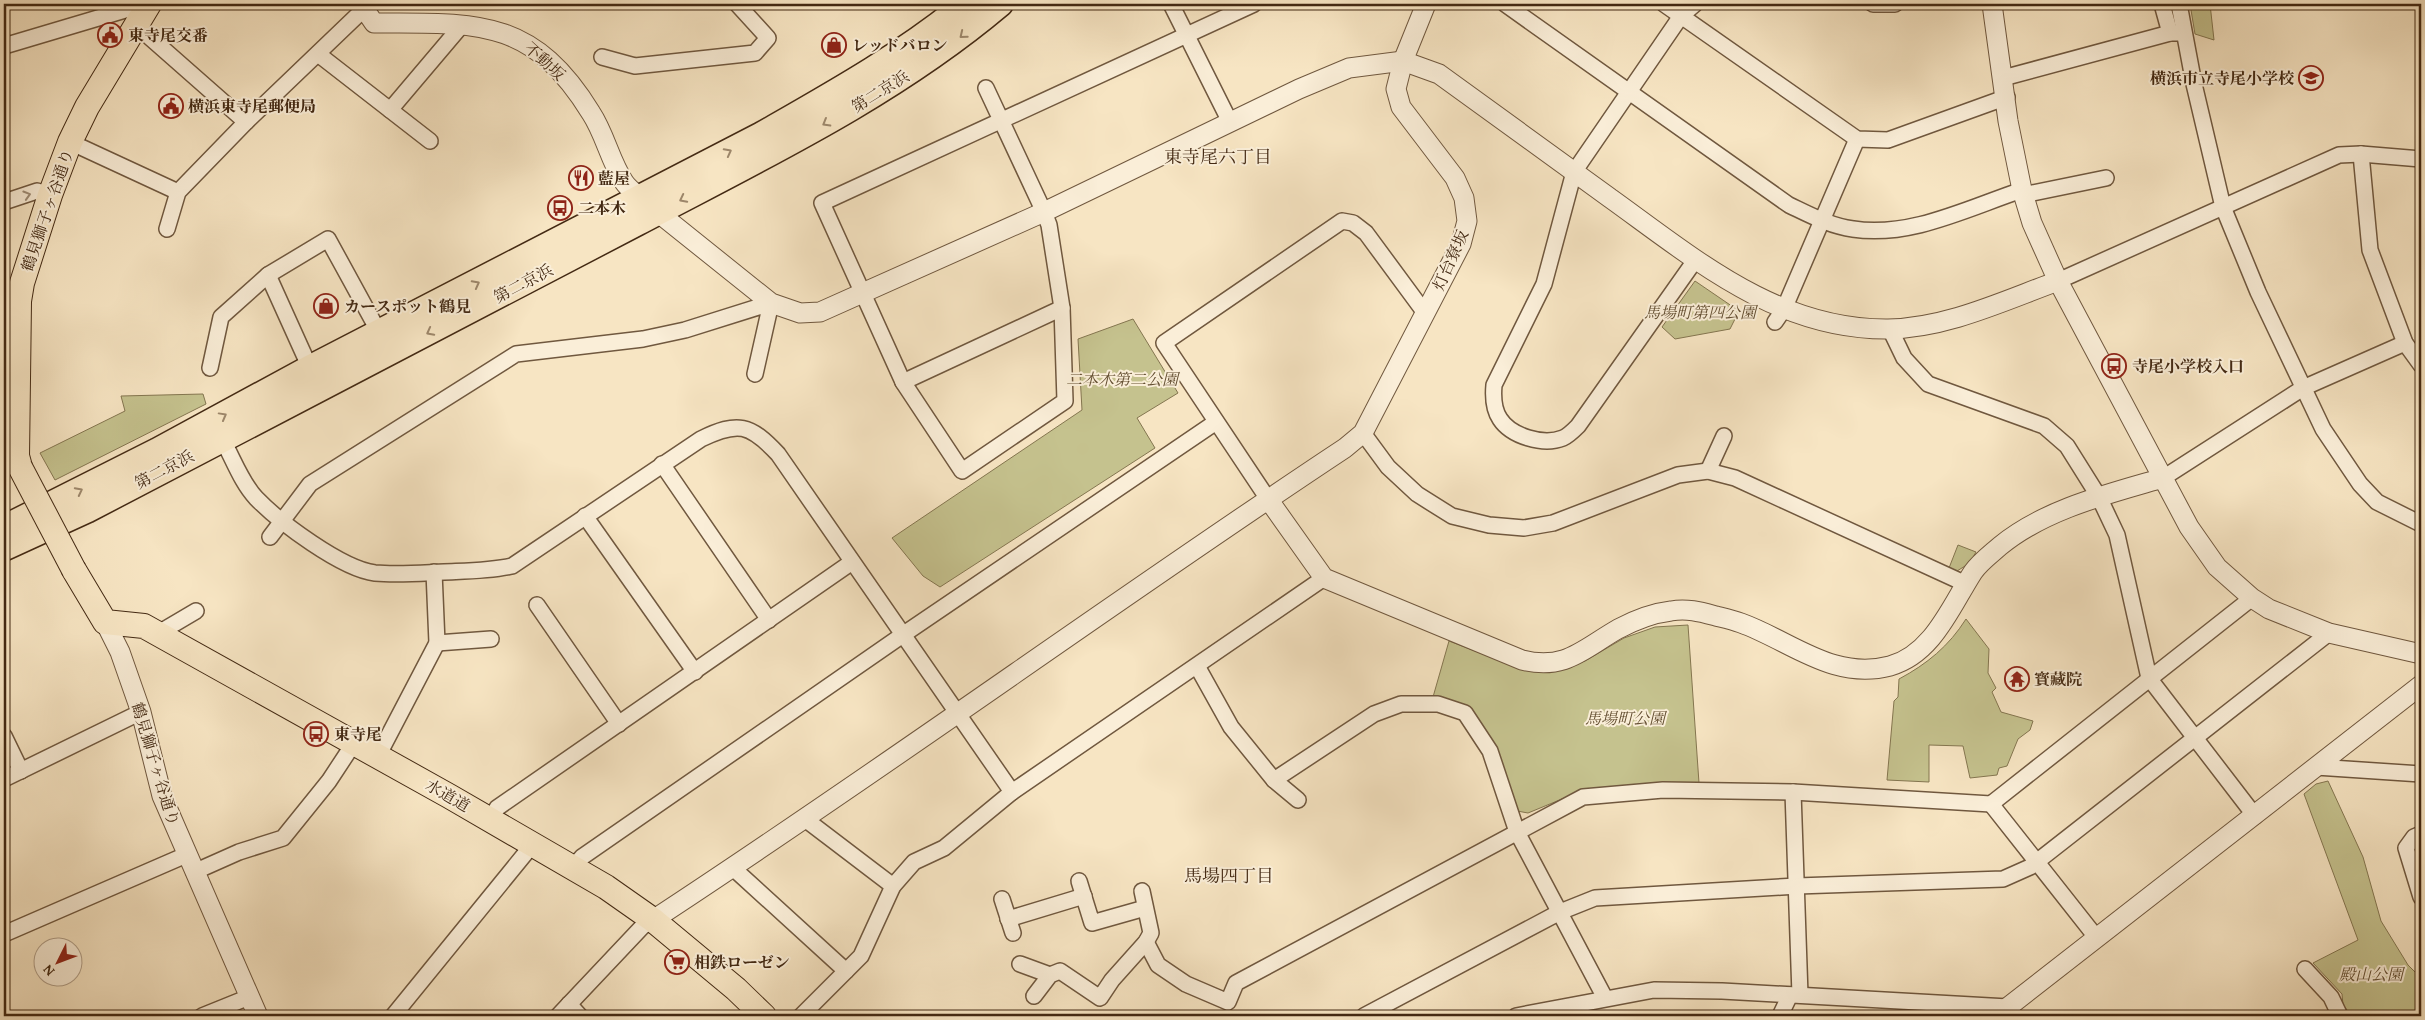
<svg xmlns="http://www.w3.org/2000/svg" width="2425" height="1020" viewBox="0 0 2425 1020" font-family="'Gentium Book Plus','Noto Serif JP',serif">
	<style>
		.green { fill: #c5c28e; stroke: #847650 }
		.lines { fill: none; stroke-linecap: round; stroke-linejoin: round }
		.minor-casing { stroke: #70583f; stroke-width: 18 }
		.tertiary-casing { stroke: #70583f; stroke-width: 21 }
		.primary-casing { stroke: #432913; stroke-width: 26 }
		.trunk-casing { stroke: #432913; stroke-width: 28 }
		.minor { stroke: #faeed8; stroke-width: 15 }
		.tertiary { stroke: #faeed8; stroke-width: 19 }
		.primary { stroke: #f7e5c3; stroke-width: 24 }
		.trunk { stroke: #f7e5c3; stroke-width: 25 }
		.primary-bridge-casing { stroke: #432913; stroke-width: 26; stroke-linecap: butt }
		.primary-bridge { stroke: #f7e5c3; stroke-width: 24 }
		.oneway { stroke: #9d876b }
		.oneway2 { stroke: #9e8c76 }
		.labels { text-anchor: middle; stroke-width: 4; stroke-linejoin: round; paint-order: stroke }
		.poi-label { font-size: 16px; font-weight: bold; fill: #432913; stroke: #faeed8; text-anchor: start }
		.street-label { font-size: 16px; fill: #432913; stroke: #faeed8 }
		.park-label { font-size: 16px; font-style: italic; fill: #644f32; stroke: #faeed8 }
		.neighbourhood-label { font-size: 18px; fill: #432913; stroke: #faeed8 }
	</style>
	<rect width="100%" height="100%" fill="#f7e5c3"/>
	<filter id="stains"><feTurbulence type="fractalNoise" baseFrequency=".004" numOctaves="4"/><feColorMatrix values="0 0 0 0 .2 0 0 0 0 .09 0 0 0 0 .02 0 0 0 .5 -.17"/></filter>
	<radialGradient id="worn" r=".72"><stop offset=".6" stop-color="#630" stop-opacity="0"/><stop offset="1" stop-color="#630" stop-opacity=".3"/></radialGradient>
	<!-- green -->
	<g class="green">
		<path d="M2190,4H2210L2214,40L2195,34Z"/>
		<path d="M1695,281L1739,311L1730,329L1675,339L1662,327Z"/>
		<path d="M1133,319L1178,393L1137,418L1155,448L940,587L923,576L892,538L1082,410L1078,339Z"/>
		<path d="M203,394L206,404L55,480L40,453L125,411L121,396Z"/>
		<path d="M1958,545L1976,552L1970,563L1957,571L1949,568Z"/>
		<path d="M1966,619L1989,649L1988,673L1996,688L1992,692L2001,712L2033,721L2030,730L2018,739L2007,766L1999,768L1997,775L1970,778L1963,746L1929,745V782L1887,780L1894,701L1898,697L1899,679C1927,664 1949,646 1966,619Z"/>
		<path d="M1688,625L1699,783L1579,792L1528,813L1517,811L1493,745L1433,697L1449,641L1496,659L1558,670L1585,661L1624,638L1655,627Z"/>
		<path d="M2328,781L2363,857L2381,921L2408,965L2421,978V1016H2352L2343,1005L2342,994L2313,963L2358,940L2304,794L2316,784Z"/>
	</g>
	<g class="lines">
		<defs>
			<g id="minor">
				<path d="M1171,4L1230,122"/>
				<path d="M1505,4L1789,205C1810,215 1830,226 1853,229C1910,238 1968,208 2022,190"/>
				<path d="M1664,4L1857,139L1888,140L2007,97"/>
				<path d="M1695,4L1681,16L1574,172L1544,284L1494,385C1493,396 1493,409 1500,419C1511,436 1543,446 1563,438C1568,436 1574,430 1578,426L1696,259"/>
				<path d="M1873,4H1895"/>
				<path d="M2162,4L2170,33"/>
				<path d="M2179,4L2194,84L2223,207L2258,292L2323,429L2360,484L2377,502L2421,524"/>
				<path d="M137,26L246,122"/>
				<path d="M4,46L145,4"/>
				<path d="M318,54L430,141"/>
				<path d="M602,57L635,66L755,53L768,38L737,4"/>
				<path d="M2003,78L2170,33H2183"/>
				<path d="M986,88L1044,212L1049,225L1062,308L1065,401L962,471L903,382L822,203L1254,4"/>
				<path d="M390,110L462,25"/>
				<path d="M70,142L178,192"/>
				<path d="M2361,154L2370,250L2405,343L2421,365"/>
				<path d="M2023,195L2106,178"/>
				<path d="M4,202L37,191L50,195"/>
				<path d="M167,229L178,192L246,122L364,9"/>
				<path d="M268,275L328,239L380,334"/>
				<path d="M2058,281L2339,155L2361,154L2421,159"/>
				<path d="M1775,322L1784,309L1857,139"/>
				<path d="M1890,329L1904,358L1928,384L2044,426L2067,446L2099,497L2117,535L2149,678L2255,816"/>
				<path d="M210,368L221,317L268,275L310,368"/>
				<path d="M903,382L1062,308"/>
				<path d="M1363,433L1388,467L1417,494L1452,516L1489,525L1524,528L1553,523L1678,475L1708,471L1735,478L1966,584"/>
				<path d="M222,439C233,458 241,482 256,498C279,522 342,569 375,573C398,575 421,573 444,572C466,571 490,571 512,566L701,439C738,421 750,424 778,454L1012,792"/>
				<path d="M662,464L769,620"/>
				<path d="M1708,471L1724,436"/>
				<path d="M2163,478L2303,388L2405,343"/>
				<path d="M1268,499L1164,343L1342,221L1353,223L1366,233L1425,313"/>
				<path d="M585,516L695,672"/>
				<path d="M270,537L310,484L516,354L643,339L685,330L771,303L755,374"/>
				<path d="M537,605L619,724"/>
				<path d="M157,634L196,611"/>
				<path d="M437,643L491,639"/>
				<path d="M1197,666L1231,727L1274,780L1298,800"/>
				<path d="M4,736L21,771"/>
				<path d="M378,756L437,643L434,572"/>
				<path d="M2316,767L2421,774"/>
				<path d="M4,779L141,712"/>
				<path d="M1274,780L1374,714L1401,704H1438L1465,713L1490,751L1517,832L1605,998"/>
				<path d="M1793,792L1800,995"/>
				<path d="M1991,804L2096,937"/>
				<path d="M805,819L893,886"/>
				<path d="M490,820L497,808L852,562"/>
				<path d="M2421,834L2414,837L2406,848L2421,897"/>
				<path d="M574,866L582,857L904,634L1216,422"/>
				<path d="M733,868L846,971"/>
				<path d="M194,872L239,852L283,838L329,781L354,743"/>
				<path d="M1079,881L1092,923L1145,908"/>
				<path d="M1002,899L1013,933"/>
				<path d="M1008,919L1084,896"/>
				<path d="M4,934L186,855"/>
				<path d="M1146,942L1158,965L1186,984L1228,1002L1236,983L1583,797L1663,790L1793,792L1991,804L2252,598"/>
				<path d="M1020,964L1050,975"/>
				<path d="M2305,969L2331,997L2340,1016"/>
				<path d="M1034,996L1050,975L1060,971L1100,998L1112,980L1146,942L1151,933L1142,891"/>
				<path d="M569,1004L580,1016"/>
				<path d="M202,1016L249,997"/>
				<path d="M393,1016L533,844"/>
				<path d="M558,1016L642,927L653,920"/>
				<path d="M801,1016L861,956L893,886L914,862L944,848L1012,792L1324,578"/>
				<path d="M1364,1016L1560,912L1595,898L1797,886L2003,879L2030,867L2329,633"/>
				<path d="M1516,1016L1654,990L1722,991L2008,1007"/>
				<path d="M1780,1016L1790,995"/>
			</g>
			<g id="tertiary">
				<path d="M361,4L374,23C476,23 532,17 591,113C605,134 610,161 624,182C628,188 635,193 640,198L771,303L800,313L820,312L1044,212L1299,89L1349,68L1403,61L1439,74C1496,116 1553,157 1610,198C1695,259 1777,330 1888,329C1947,328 2003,301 2058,281"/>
				<path d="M1992,4L2008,121L2022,190L2032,223L2058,281L2189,527L2217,567L2252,598L2269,609L2329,633L2421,654"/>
				<path d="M1268,499L1324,578L1522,660C1565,671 1583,649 1618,629C1633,621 1654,613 1671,611C1687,608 1701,612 1716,616C1724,618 1733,620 1741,623C1791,641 1833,681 1890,666C1933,654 1951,606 1973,572C1980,562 1991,554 2000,546C2045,509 2108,494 2163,478"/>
				<path d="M105,622L120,652L141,712L162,796L258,1016"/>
				<path d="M653,920C887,767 1112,602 1345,448L1363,433L1461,244L1467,221L1464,198L1455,178L1401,107L1396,89L1403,61L1426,4"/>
				<path d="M2008,1007L2421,685"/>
			</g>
			<g id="primary">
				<path d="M20,467L17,456L19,301L22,283L50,195L70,142L87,107L149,4"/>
				<path d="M74,570L105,622L144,626L449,796L606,887L653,920L736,989L764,1016"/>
			</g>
			<g id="trunk">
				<path d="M4,528L157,451L310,368L761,135C831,95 903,55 965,4"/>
				<path d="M4,548L87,510C270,413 454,320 637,223C762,157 891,96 1000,4"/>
			</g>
		</defs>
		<!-- minor casing -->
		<use href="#minor" class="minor-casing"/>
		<!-- tertiary casing -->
		<use href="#tertiary" class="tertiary-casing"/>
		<!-- primary casing -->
		<use href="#primary" class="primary-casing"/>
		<!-- trunk casing -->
		<use href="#trunk" class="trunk-casing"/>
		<!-- minor -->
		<use href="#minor" class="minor"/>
		<!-- tertiary -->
		<use href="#tertiary" class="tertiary"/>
		<!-- primary -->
		<use href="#primary" class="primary"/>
		<!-- trunk -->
		<use href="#trunk" class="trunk"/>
		<defs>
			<path id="primary-bridge" d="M20,467L74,570"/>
		</defs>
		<!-- primary-bridge casing -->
		<use href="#primary-bridge" class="primary-bridge-casing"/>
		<!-- primary-bridge -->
		<use href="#primary-bridge" class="primary-bridge"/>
	</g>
	<!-- one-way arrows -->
	<defs><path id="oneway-chevron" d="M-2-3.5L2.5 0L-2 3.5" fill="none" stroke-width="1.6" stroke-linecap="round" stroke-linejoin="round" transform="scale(1.25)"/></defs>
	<g class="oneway">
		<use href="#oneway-chevron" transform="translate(963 35) rotate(141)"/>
		<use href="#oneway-chevron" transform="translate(826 123) rotate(150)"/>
		<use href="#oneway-chevron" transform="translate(728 152) rotate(-28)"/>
		<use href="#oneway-chevron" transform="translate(683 199) rotate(153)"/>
		<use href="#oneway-chevron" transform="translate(476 284) rotate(-28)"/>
		<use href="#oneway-chevron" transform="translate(430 332) rotate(152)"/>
		<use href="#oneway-chevron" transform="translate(223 416) rotate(-29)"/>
		<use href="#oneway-chevron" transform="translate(79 491) rotate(-27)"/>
	</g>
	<use class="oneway2" href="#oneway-chevron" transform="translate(27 195) rotate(-17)"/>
	<!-- icons -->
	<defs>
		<symbol id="civic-ring" viewBox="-11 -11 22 22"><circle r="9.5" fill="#faeed8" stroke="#8f2418" stroke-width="1.5"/><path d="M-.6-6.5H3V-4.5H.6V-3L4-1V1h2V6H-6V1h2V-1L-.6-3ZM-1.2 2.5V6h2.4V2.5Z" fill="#8f2418"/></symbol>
		<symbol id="shop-ring" viewBox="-11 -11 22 22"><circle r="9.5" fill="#faeed8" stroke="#8f2418" stroke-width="1.5"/><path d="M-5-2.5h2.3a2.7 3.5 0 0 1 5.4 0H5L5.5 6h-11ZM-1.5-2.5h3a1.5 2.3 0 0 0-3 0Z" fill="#8f2418"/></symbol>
		<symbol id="school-ring" viewBox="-11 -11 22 22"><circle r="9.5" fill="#faeed8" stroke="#8f2418" stroke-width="1.5"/><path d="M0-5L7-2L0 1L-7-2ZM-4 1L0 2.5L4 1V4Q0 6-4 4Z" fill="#8f2418"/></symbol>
		<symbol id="restaurant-ring" viewBox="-11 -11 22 22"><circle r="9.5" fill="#faeed8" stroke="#8f2418" stroke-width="1.5"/><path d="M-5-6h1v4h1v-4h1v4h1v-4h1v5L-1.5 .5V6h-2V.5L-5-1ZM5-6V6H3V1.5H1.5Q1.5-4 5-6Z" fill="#8f2418"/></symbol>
		<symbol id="bus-ring" viewBox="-11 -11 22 22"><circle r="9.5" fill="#faeed8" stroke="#8f2418" stroke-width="1.5"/><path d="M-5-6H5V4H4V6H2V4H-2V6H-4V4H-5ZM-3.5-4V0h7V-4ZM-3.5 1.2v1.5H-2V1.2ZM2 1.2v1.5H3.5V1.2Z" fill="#8f2418"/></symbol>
		<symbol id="temple-ring" viewBox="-11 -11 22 22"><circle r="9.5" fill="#faeed8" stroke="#8f2418" stroke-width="1.5"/><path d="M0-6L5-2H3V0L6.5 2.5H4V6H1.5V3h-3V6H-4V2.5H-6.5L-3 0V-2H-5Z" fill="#8f2418"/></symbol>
		<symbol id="supermarket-ring" viewBox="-11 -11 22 22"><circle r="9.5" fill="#faeed8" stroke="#8f2418" stroke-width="1.5"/><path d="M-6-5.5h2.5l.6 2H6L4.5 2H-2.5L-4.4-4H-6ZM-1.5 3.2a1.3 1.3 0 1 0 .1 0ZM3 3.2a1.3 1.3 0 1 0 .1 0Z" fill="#8f2418"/></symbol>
	</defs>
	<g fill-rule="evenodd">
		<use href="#civic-ring" x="96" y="21" width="28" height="28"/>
		<use href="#shop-ring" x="820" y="31" width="28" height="28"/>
		<use href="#school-ring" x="2297" y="64" width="28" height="28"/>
		<use href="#civic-ring" x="157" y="92" width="28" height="28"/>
		<use href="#restaurant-ring" x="567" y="164" width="28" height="28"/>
		<use href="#bus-ring" x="546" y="194" width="28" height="28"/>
		<use href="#shop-ring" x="312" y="292" width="28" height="28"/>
		<use href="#bus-ring" x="2100" y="352" width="28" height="28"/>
		<use href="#temple-ring" x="2003" y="665" width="28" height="28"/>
		<use href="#bus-ring" x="302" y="720" width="28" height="28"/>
		<use href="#supermarket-ring" x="663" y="948" width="28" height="28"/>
	</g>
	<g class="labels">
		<!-- poi labels -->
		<g class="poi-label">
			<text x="128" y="41">東寺尾交番</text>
			<text x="852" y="51">レッドバロン</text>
			<text x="2294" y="84" text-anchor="end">横浜市立寺尾小学校</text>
			<text x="188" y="112">横浜東寺尾郵便局</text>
			<text x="598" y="184">藍屋</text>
			<text x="578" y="214">二本木</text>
			<text x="344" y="312">カースポット鶴見</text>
			<text x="2132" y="372">寺尾小学校入口</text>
			<text x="2034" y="685">寳藏院</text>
			<text x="334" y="740">東寺尾</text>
			<text x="694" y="968">相鉄ローゼン</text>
		</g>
		<!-- street labels -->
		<g class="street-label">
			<text transform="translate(545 61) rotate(42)" y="6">不動坂</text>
			<text transform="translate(880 91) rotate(-32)" y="6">第二京浜</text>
			<text transform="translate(47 210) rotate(-71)" y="6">鶴見獅子ヶ谷通り</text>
			<text transform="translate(1450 260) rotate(-66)" y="6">灯台寮坂</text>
			<text transform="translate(523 283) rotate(-28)" y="6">第二京浜</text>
			<text transform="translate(164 469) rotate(-28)" y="6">第二京浜</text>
			<text transform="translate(156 764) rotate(73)" y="6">鶴見獅子ヶ谷通り</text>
			<text transform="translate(448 795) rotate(30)" y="6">水道道</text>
		</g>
		<!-- park labels -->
		<g class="park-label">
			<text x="1700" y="318">馬場町第四公園</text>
			<text x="1122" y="385">二本木第二公園</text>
			<text x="1625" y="724">馬場町公園</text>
			<text x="2371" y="980">殿山公園</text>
		</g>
		<!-- neighbourhood labels -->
		<g class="neighbourhood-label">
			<text x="1218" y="163">東寺尾六丁目</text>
			<text x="1229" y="882">馬場四丁目</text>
		</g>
	</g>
	<!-- margin -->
	<rect width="2425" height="1020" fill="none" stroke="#f7e5c3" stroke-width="20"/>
	<rect x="5" y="5" width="2415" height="1010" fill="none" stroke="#432913" stroke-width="2.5"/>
	<rect x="10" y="10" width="2405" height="1000" fill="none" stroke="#432913"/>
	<!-- north arrow -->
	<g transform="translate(58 962) rotate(228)"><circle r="24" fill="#faeed8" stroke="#b19f89"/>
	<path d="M0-4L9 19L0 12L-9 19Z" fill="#8f2418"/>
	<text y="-8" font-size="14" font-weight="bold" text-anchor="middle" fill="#432913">N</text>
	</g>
	<rect width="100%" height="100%" filter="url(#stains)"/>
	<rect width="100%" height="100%" fill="url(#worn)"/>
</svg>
